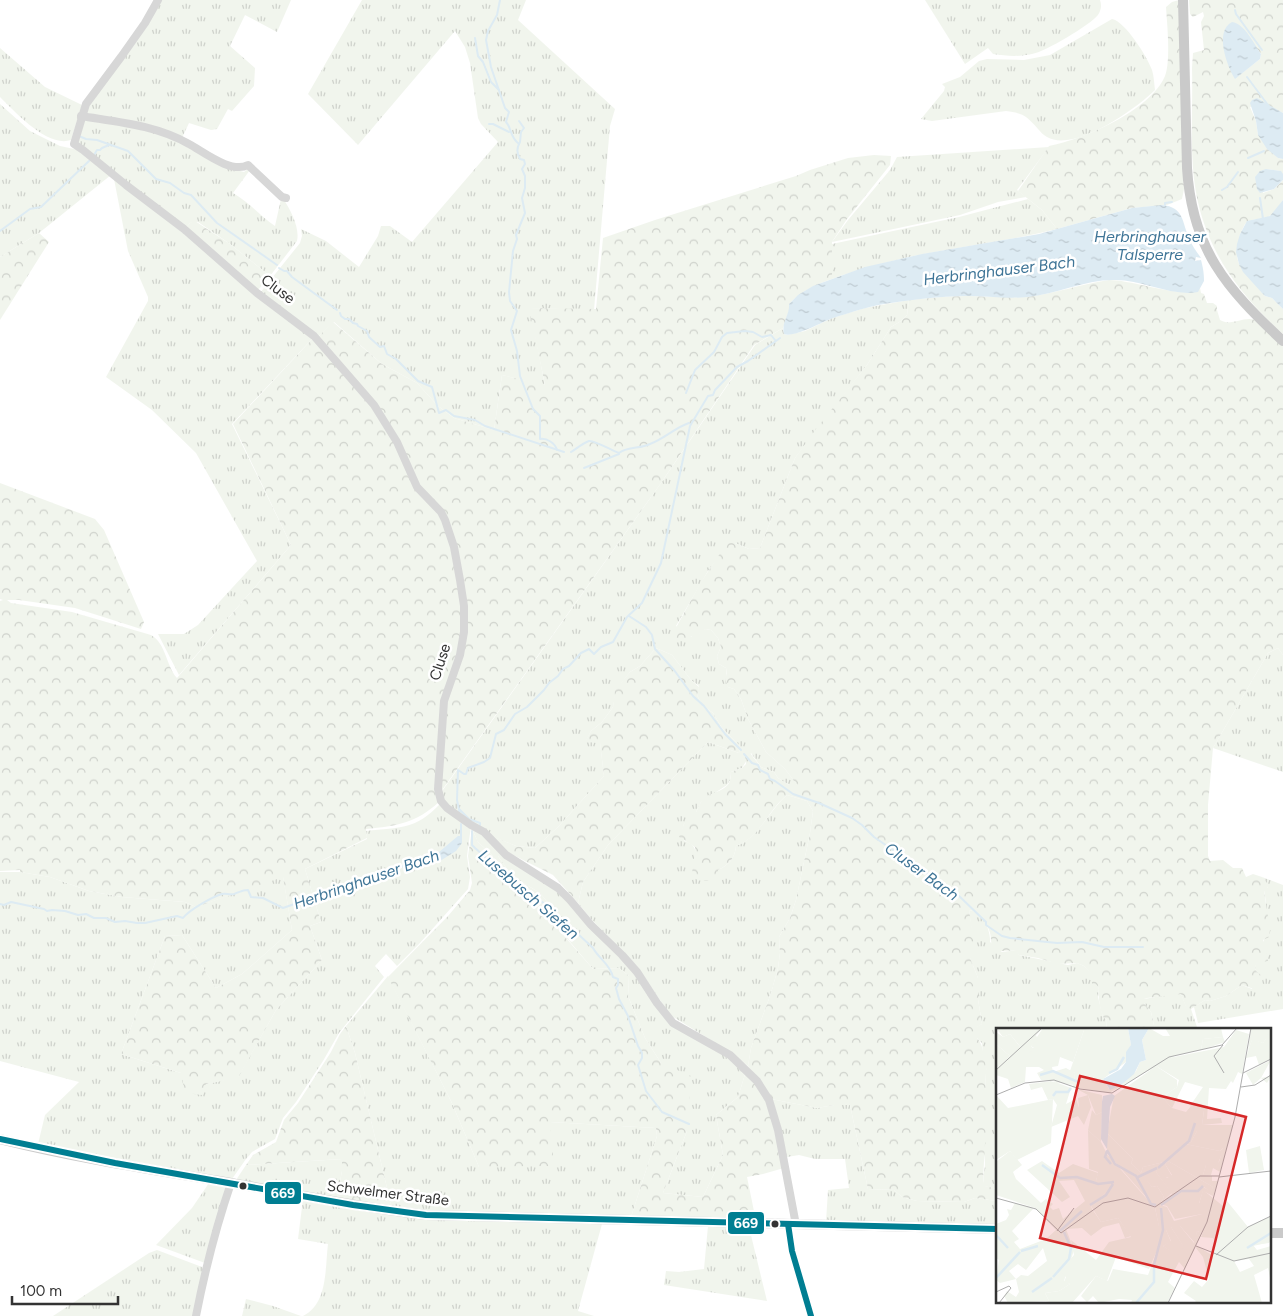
<svg xmlns="http://www.w3.org/2000/svg" width="1283" height="1316" viewBox="0 0 1283 1316" font-family="Figtree,sans-serif">
	<style>
		.grass { fill: url(#grass-tufts) }
		.forest { fill: url(#forest-crowns); fill-rule: evenodd }
		.water { fill: url(#water-ripples) }
		.lines { fill: none; stroke-linecap: round; stroke-linejoin: round }
		.stream { stroke: #ddebf3; stroke-width: 2 }
		.minor { stroke: #d7d7d7; stroke-width: 8 }
		.major { stroke: #cacaca; stroke-width: 10 }
		.bus-1-casing { stroke: #fff; stroke-width: 10 }
		.bus-1 { stroke: #007e92; stroke-width: 6 }
		.bus-dot { fill: #333; stroke: #fff; stroke-width: 2 }
		.labels { text-anchor: middle; stroke-width: 5; stroke-linejoin: round; paint-order: stroke }
		.street-label { font-size: 15px; fill: #333; stroke: #fff }
		.water-label { font-size: 16px; font-style: italic; fill: #3f7597; stroke: #fff }
		.inset-river { fill: none; stroke: #ddebf3; stroke-width: 2.5 }
		.inset-road { fill: none; stroke: #adadad; stroke-width: 1 }
		.view { fill: #d62828; fill-opacity: 0.15; stroke: #d62828; stroke-width: 2.5 }
		.inset-edge { fill: none; stroke: #333; stroke-width: 2.5 }
		.line-badge { stroke: #fff; stroke-width: 2 }
		.badge-label { font-size: 14px; text-anchor: middle; font-weight: bold; fill: #fff }
	</style>
	<defs>
		<pattern id="grass-tufts" width="24" height="20" patternUnits="userSpaceOnUse" patternTransform="scale(1.25)"><rect width="24" height="20" fill="#f1f5ed"/><path d="M3 7l-1-3M5 7V3M7 7l1-3M15 17l-1-3M17 17v-4M19 17l1-3" fill="none" stroke="#cfd2cc"/></pattern>
		<pattern id="forest-crowns" width="20" height="18" patternUnits="userSpaceOnUse" patternTransform="scale(1.25)"><rect width="20" height="18" fill="#f1f5ed"/><path d="M2 6a3 3 0 1 1 6 0M12 15a3 3 0 1 1 6 0" fill="none" stroke="#cfd2cc"/></pattern>
		<pattern id="water-ripples" width="26" height="14" patternUnits="userSpaceOnUse" patternTransform="scale(1.25)"><rect width="26" height="14" fill="#ddebf3"/><path d="M2 4q2-2 4 0t4 0M15 11q2-2 4 0t4 0" fill="none" stroke="#becad1"/></pattern>
	</defs>
	<rect width="100%" height="100%" fill="#fff"/>
	<!-- grass -->
	<g class="grass">
		<path d="M160,0H291L277,32L245,15L230,46L255,68L254,86L232,111L228,109L217,129L211,130L189,123L182,138L84,114L86,108Z"/>
		<path d="M362,0H526L518,20L615,109L610,126L594,310L530,308L545,386L502,375L494,430L454,418L438,406L417,383L382,364L334,322L318,337L260,293L300,243L302,236L301,229L326,241L359,267L378,236L381,226H390L412,242L498,142L481,124L478,118L470,63L465,47L455,31L358,145L308,94Z"/>
		<path d="M925,0H1100C1102,6 1101,10 1098,15C1090,25 1045,52 1032,54C1019,57 1006,56 993,54L988,48L965,64Z"/>
		<path d="M1112,19C1125,21 1148,58 1152,70C1154,76 1154,83 1155,90C1136,109 1074,153 1047,137C1043,135 1041,132 1038,129C1027,116 1023,113 1006,111L932,121L921,119L944,91L945,87L942,84L960,77L979,61L987,59L1024,60L1050,55Z"/>
		<path d="M0,48L45,87L82,105L71,140C48,148 15,112 0,97Z"/>
		<path d="M0,104L30,131L60,146L79,150L111,175L313,338L232,424L291,545L179,675L158,634H184L198,625L257,561L196,453L152,410L106,377L148,301V297L128,251L114,179L111,175L39,233L0,257Z"/>
		<path d="M86,119L158,131L233,169L244,172L248,169L250,170L233,193C249,202 260,216 275,226L281,199L284,200C291,211 300,228 297,241L270,276L230,244L198,222L190,223L186,228L77,142L83,121Z"/>
		<path d="M1049,147L1017,190L1026,197L998,202L960,215L832,242L848,220L890,170L897,157Z"/>
		<path d="M1028,199L1042,210L1057,229C1013,240 969,246 924,254C893,260 862,268 832,279V244L959,217Z"/>
		<path d="M909,300L907,315L901,321L891,327L867,365L795,458L760,548L749,549L735,543L718,558L708,571L676,626L691,637L694,634H699L705,629L711,630L718,638L721,647L717,656L719,664L726,668L728,687L734,689L741,699L748,719L766,752L785,769L798,786L789,785L778,778L774,772L761,767L751,753L742,768L731,772L730,780L727,785L701,802L696,812L684,824L682,832L684,841C693,844 695,846 696,855L718,870C729,865 735,858 736,846C758,839 770,809 787,795L807,801L813,811L810,833L796,900L790,918L779,937L780,953L778,968L771,993L751,1048L748,1066L724,1048L670,1015L637,966L591,919L578,903L583,882L608,845L708,742L739,753L740,746L722,728L713,713L702,705L697,695L699,686L691,680L672,655L656,648L640,666L630,672L616,690L613,707L602,722L591,731L586,741L600,742L604,776L558,827L535,848L516,846L486,834L448,807L440,794L661,483L755,345L783,328L784,334L787,335L805,331L832,318L865,308Z"/>
		<path d="M1278,648L1283,655V772L1213,748L1268,653Z"/>
		<path d="M440,804L471,826L467,856L470,877L468,889L419,944L397,966L386,954L375,966L384,977L339,1033L323,1061L296,1102L283,1118L275,1139L252,1152L246,1159L232,1179L38,1144L45,1115L79,1082L0,1061V872H20L50,877L89,891L122,897L185,902L196,907L283,876L292,930L242,974L216,988L182,935L165,936L121,1054L181,1073L206,1084L238,1077L276,1010L322,960L310,926L321,922L305,869L367,839L366,831C401,827 415,830 440,804Z"/>
		<path d="M472,829C486,832 489,843 499,850C518,864 540,871 558,885L621,954L661,1011L746,1071L738,1097L716,1115L723,1155L703,1197L663,1193L687,1131L661,1063L645,1038L628,996L629,976L619,968L593,969L559,929L557,914L540,893L512,876L498,856H493L478,842Z"/>
		<path d="M1262,877L1283,885V1009L1198,1023L1194,1007L1205,1000L1210,1001L1226,996L1242,985L1252,989L1256,971L1255,967L1265,937L1266,902L1264,890L1268,888Z"/>
		<path d="M969,910C982,912 991,929 990,942L1002,952L1010,951H1017L1019,955L1068,965L1077,963L1084,966L1093,975L1099,989L1098,997L1103,1017L1107,1020L1106,1030H997V1189L984,1186C982,1176 985,1172 985,1163C985,1159 984,1155 984,1151C984,1125 987,1099 985,1073L987,1072L983,1057L982,1043L977,1038L976,1027L982,1024L978,999V978L970,958L973,940Z"/>
		<path d="M388,976L451,1101L479,1167L550,1122L656,1128L657,1136L631,1217L461,1214L392,1209L355,1053L346,1026Z"/>
		<path d="M1172,994H1181L1186,1006L1191,1009L1198,1030H1155L1151,1012L1144,1003V999Z"/>
		<path d="M771,1099L817,1108L834,1105H850L868,1189L894,1190L902,1197L917,1201L964,1202L975,1198L997,1201V1225L826,1222L828,1190L849,1188L845,1159H815L799,1155L787,1157Z"/>
		<path d="M342,1159V1171L337,1198L236,1180L246,1165Z"/>
		<path d="M209,1183L229,1185L205,1263L156,1245L192,1208Z"/>
		<path d="M303,1199L425,1218L602,1224L578,1311L594,1316H303C328,1304 325,1268 328,1244L298,1239Z"/>
		<path d="M708,1226L749,1227L767,1301L664,1285L666,1271L679,1272L704,1269Z"/>
		<path d="M157,1250L202,1267L204,1270L195,1316H53L149,1253Z"/>
		<path d="M246,1299L273,1306L301,1316H242Z"/>
	</g>
	<!-- forest -->
	<g class="forest">
		<path d="M1179,0L1184,189L1182,199L1167,205L1132,208L1057,229L1042,210L1018,191L1049,146C1084,139 1150,111 1165,76C1171,61 1167,23 1166,7L1172,2Z"/>
		<path d="M1189,0H1283V113L1264,103L1250,107L1256,121L1258,135L1278,158L1283,159V175L1280,171L1266,169L1263,193L1274,189L1283,180V200L1275,212L1268,217L1252,220L1245,224L1240,234L1237,257L1239,264L1265,296L1272,298L1283,309V334C1235,290 1202,245 1194,179C1190,143 1193,105 1192,68L1193,53L1204,50L1201,22L1204,16L1203,12L1193,17L1190,14ZM1242,28L1261,54L1260,59L1237,77Z"/>
		<path d="M874,155L891,156L890,165L847,219L832,242V279C815,285 801,291 789,304L790,308L783,328L754,345L661,483L440,793L439,802C416,823 397,826 366,829L367,838L305,869L321,922L310,926L322,960L276,1010L238,1078L206,1084L202,1095L185,1093L181,1073L121,1054L165,936L182,935L216,988L242,974L292,930L283,877L196,907L185,902L122,897L89,891L50,877L20,872V870L0,871V601L3,600L0,599V483L95,519L104,530L144,622L141,629L75,608L19,600H7L11,603L72,612L151,635C166,643 166,666 177,678L291,545L233,424L314,337H318L333,322L382,364L417,383L438,406L454,418L494,430L502,375L545,385L529,308L596,309L603,238L655,220L796,176L810,170L848,158Z"/>
		<path d="M195,221L230,244L270,276L258,290L186,228L190,223Z"/>
		<path d="M39,233L49,242L0,320V257Z"/>
		<path d="M1109,280C1133,280 1180,298 1199,290L1200,288L1201,293L1204,294L1207,303H1213L1217,306V310L1220,320C1231,327 1243,316 1255,320L1283,346V655L1278,648L1268,653L1213,748L1208,805V856L1210,861L1223,860L1233,868H1242L1246,877L1253,874L1262,877L1267,883L1268,889L1264,891L1270,930L1269,937L1263,940L1266,948L1268,961L1257,963L1255,967L1256,971L1262,976C1263,983 1262,986 1257,990L1242,985L1226,996L1210,1001L1205,1000L1191,1009L1186,1007L1181,994L1147,998L1144,999V1003L1151,1012L1155,1030H1106L1107,1020L1103,1017C1100,1008 1098,999 1099,989L1097,985L1092,984V975L1084,966L1077,963L1058,964L1038,958L1019,955L1016,951C1008,950 1002,952 993,950C990,942 992,937 989,930C987,923 977,911 969,910L976,953L970,958L978,978V999L982,1024L977,1027V1038C985,1046 983,1061 988,1073L985,1074L987,1107L983,1180L985,1186L997,1189V1201L975,1198L964,1202L917,1201L902,1197L894,1190L868,1189L850,1105H834L817,1108L771,1099L748,1066L751,1048L771,993L778,968L780,953L779,937L790,918L796,900L810,833L813,811L807,801L787,795C768,810 760,838 736,846C735,858 729,865 718,870V874L713,880C680,886 697,861 695,847L679,837L684,824L691,811L696,812C699,807 700,802 704,798C711,792 728,791 730,780C731,777 730,774 731,772L742,768L746,764L745,755L750,753L761,767L774,772L778,778L789,785H797L785,769L766,752L748,719L741,699L734,689L728,687L725,679L727,674L726,668L719,664L717,656L721,647L718,638L711,630L705,629L703,633C693,635 686,639 676,642L672,639V635L701,582L727,543H735L749,549L760,548L795,458L816,429L867,365L891,327L901,321L907,315L909,300C929,298 948,296 967,296C987,296 1006,298 1025,297C1054,294 1081,284 1109,280Z"/>
		<path d="M656,648L672,655L691,680L699,687L697,695L702,705L713,713L722,728L740,746L739,753L708,742L608,845L583,882L578,903L553,875L505,851L490,835L516,846L535,848L558,827L604,776L600,743L585,742L591,731L602,722L613,707L615,690L630,672L640,666Z"/>
		<path d="M472,829L478,842L493,856H498L512,876L540,893L557,914L559,930L593,969L619,968L629,976L628,996L645,1038L661,1063L691,1076L687,1131L663,1193L703,1197L723,1155L716,1115L738,1097L746,1071L767,1100L784,1168L763,1174L747,1177L756,1221L631,1217L657,1136L656,1128L550,1122L554,1166L479,1167L451,1101L388,977L448,916L470,890L472,883L468,856Z"/>
		<path d="M346,1026L355,1053L392,1209L337,1198L342,1171V1159L246,1165L253,1155L276,1142L284,1120L298,1103L331,1052L340,1034Z"/>
	</g>
	<!-- water -->
	<g class="water">
		<path d="M1232,22C1245,24 1254,44 1261,54L1260,59L1235,79C1227,66 1214,31 1232,22Z"/>
		<path d="M1257,98L1283,113V159L1278,158L1267,149L1258,135L1256,121L1250,103L1252,100Z"/>
		<path d="M1266,169L1281,171L1283,174V180L1274,189L1260,193L1257,189L1255,177L1260,171Z"/>
		<path d="M1283,200V309L1272,298L1265,296L1262,293L1243,272L1239,264L1236,252L1237,244L1240,234L1247,221L1270,216Z"/>
		<path d="M1162,205C1184,207 1182,222 1189,238C1192,246 1197,252 1201,258L1196,257L1195,261L1201,260C1203,268 1204,273 1204,281L1198,292C1173,297 1142,280 1116,280C1086,279 1057,294 1027,297C1007,299 987,296 967,296C939,296 911,300 884,304C866,307 849,313 833,318C822,322 794,338 784,334C781,322 790,315 789,304L798,295L813,286L865,267L922,254L1039,234L1132,208Z"/>
		<path d="M458,836H462V843L456,851L440,861L437,857L439,852Z"/>
	</g>
	<g class="lines">
		<!-- stream -->
		<g class="stream">
			<path d="M500,0L497,15L488,31L486,40L491,67L505,108L509,112L506,122C512,128 509,136 519,144C516,150 517,154 520,159L524,160L525,164L522,169L525,176V188L522,198L525,213L516,235L517,239L513,251L509,292L510,301L517,311L511,330L517,351L520,376L533,409L540,416V439C547,438 555,443 557,450"/>
			<path d="M1235,10L1236,14L1262,50"/>
			<path d="M475,38L478,56L483,62L491,82L499,90"/>
			<path d="M1247,77L1268,105"/>
			<path d="M489,124H493L509,132"/>
			<path d="M79,136L86,139L97,140L128,151L156,179L170,183L184,193L191,195L217,223L277,265"/>
			<path d="M519,144L520,142L521,132L524,128L519,121"/>
			<path d="M94,155L97,150H100L102,148L109,145"/>
			<path d="M1248,158L1264,151"/>
			<path d="M1222,190L1227,187L1238,172"/>
			<path d="M1260,198L1263,219"/>
			<path d="M1165,205V203L1172,202"/>
			<path d="M0,231L30,209L41,207L90,160"/>
			<path d="M279,268L284,271H287L292,277L337,310"/>
			<path d="M340,313L341,316L345,319H349L353,323L357,324L358,326L367,331L369,337L380,347L384,346L387,354L396,359L418,381L432,387L439,413L446,410L454,416L475,420L485,426L564,452"/>
			<path d="M686,393L695,370L714,352L722,337L727,333L745,331L753,332L762,337L771,335L775,340"/>
			<path d="M571,452C576,449 583,443 589,441C594,440 613,451 619,453C628,446 640,449 650,444C664,439 676,427 689,423"/>
			<path d="M584,468L619,454"/>
			<path d="M629,616L646,627L652,635L655,649L674,670L693,696L704,706L725,734L741,750"/>
			<path d="M744,754L752,763L758,765L760,770L768,774L770,779L775,781L793,794L819,803L852,818L862,825L874,837L957,894L986,922V925L1002,936L1010,938L1057,943L1082,942L1104,947H1143"/>
			<path d="M459,809L469,819L480,823V825"/>
			<path d="M460,815L457,800L458,770L464,774H466L468,768L484,762L490,758L496,734L504,730L515,714L527,707L544,690L549,683L558,676L563,669L569,666L581,653L589,649L594,654L601,647L613,642L627,617L642,603L661,563L690,426L708,396L713,395L715,390L737,367L748,361L780,338"/>
			<path d="M461,824V837"/>
			<path d="M472,831V845L475,848L523,890L547,905L593,948C599,959 610,964 613,977L618,979V985L616,988L619,999L628,1016L638,1046L642,1053V1058L638,1065L646,1091L662,1112L689,1124"/>
			<path d="M0,904L4,905L11,902L44,909L47,911L52,910L65,911L78,915L86,914L94,918H106L115,922L125,921L137,923H145L177,916L183,918C189,910 212,897 222,894C226,893 229,895 234,894C240,892 242,890 248,890L251,897L263,898L283,908L438,854"/>
		</g>
		<!-- minor -->
		<g class="minor">
			<path d="M158,0L145,23L121,57L86,104L74,144L83,150L126,185L184,229L257,293L314,336L374,405L397,442L417,487L441,512L445,520L454,547L460,580L464,606V632L460,655L444,701L438,789L441,801L447,808L471,825L484,832L506,855L558,888L570,900L591,925L622,955L637,972L657,1003L673,1023L730,1055L757,1081L769,1100L778,1130L796,1225"/>
			<path d="M81,116C118,122 156,125 189,144C204,152 231,174 248,165L282,197L286,198"/>
			<path d="M788,1224L792,1251L811,1316"/>
			<path d="M196,1316C205,1270 216,1227 231,1183"/>
		</g>
		<!-- major -->
		<g class="major">
			<path d="M1183,0L1187,168C1192,249 1226,288 1283,341"/>
			<path d="M0,1139C76,1158 154,1170 231,1183C296,1194 361,1208 426,1215L997,1229"/>
			<path d="M1269,1233H1283"/>
		</g>
		<defs>
			<g id="bus-1">
				<path d="M0,1139L115,1163L353,1205L426,1215L997,1229"/>
				<path d="M788,1224L792,1251L811,1316"/>
			</g>
		</defs>
		<!-- bus-1 casing -->
		<use href="#bus-1" class="bus-1-casing"/>
		<!-- bus-1 -->
		<use href="#bus-1" class="bus-1"/>
	</g>
	<!-- markers -->
	<g class="bus-dot">
		<circle cx="243" cy="1186" r="4.5"/>
		<circle cx="775" cy="1224" r="4.5"/>
	</g>
	<g class="labels">
		<!-- street labels -->
		<g class="street-label">
			<text transform="translate(278 289) rotate(37)" y="5">Cluse</text>
			<text transform="translate(440 662) rotate(-72)" y="5">Cluse</text>
			<text transform="translate(388 1193) rotate(7)" y="5">Schwelmer Straße</text>
		</g>
		<!-- water labels -->
		<g class="water-label">
			<text x="1150" y="242">Herbringhauser<tspan x="1150" dy="18">Talsperre</tspan></text>
			<text transform="translate(999 270) rotate(-7)" y="6">Herbringhauser Bach</text>
			<text transform="translate(922 871) rotate(36)" y="6">Cluser Bach</text>
			<text transform="translate(366 879) rotate(-19)" y="6">Herbringhauser Bach</text>
			<text transform="translate(529 894) rotate(41)" y="6">Lusebusch Siefen</text>
		</g>
	</g>
	<!-- overview -->
	<g transform="translate(996 1028)">
		<rect width="275" height="275" fill="#fff"/>
		<path d="M47,0H104V1L88,2L77,34L64,29L62,38L56,39L57,44L70,40L79,45L78,57L45,52L41,45L48,42L43,39H30L29,54L15,60L12,51L0,47V41L14,28L0,16V4L7,9L14,6L25,20H38L35,18ZM261,0H275V31L263,37L260,28L250,30L256,11L267,15L271,9ZM240,2L253,6L246,46L242,44L237,55L235,53L230,61L213,60L211,91L225,90L226,95L206,97L208,83L194,78L207,59L189,54L176,80L166,69L181,59L183,52L160,38L173,30L228,19ZM227,9L229,14L205,22L207,11ZM275,32L265,50L275,48L271,55L265,50L257,57L250,45ZM57,53L75,60L70,76L80,71L83,80L82,70L92,67L95,79L88,97L82,88L55,99L61,77L57,71L52,72L46,59L35,62L33,56ZM96,82L100,87L106,84L105,114L92,102ZM201,103H235L224,144L217,140L215,147H207L210,137L223,134L227,120L224,123L189,116L195,114ZM111,105L137,131L135,135L145,145L147,139L168,134L163,139L171,150L176,147L169,136L172,133L217,159L215,164L208,159L185,162L168,174L164,177L171,179L178,193L206,186L203,176L207,162L227,178L231,173L252,199L275,188L273,215L257,217L261,222L275,218V254L272,240L258,247L266,275H198L200,273L188,265L198,253L206,259L213,251L207,229L200,220L201,218L216,227L219,222L216,220L219,213L217,210L205,209L209,198H184L198,215L201,203L206,205L189,241L183,234L172,254L179,260L171,275H135L136,272L123,271L103,275L97,268L91,274L85,268L100,248L112,253L117,241L152,247L164,215L163,202H170L175,214L167,218L181,227L187,218L175,199H163L159,179L111,125ZM161,140L160,144L176,166L165,174L168,169L161,158L156,159L147,147ZM253,231L258,238L244,244L238,233ZM264,118L268,142L253,145L250,122ZM14,123L26,137L17,144L20,151L45,175L50,171L57,176L54,179L57,182L63,180L67,191L89,173L78,152L63,153L74,169L66,174L31,142L46,133L63,145L77,136L102,145L100,153H110L114,161L95,178L96,181L105,194L122,190L135,208L129,210L123,195L107,199L95,208L86,200L70,201L78,222L68,253L74,256L63,263L49,265L53,273L12,275L8,268L11,263L20,269L23,264L20,251L4,255L0,252L3,232L0,230V196L10,192L13,187L11,181L15,182L19,175L38,180L16,203L23,211L18,214L24,221L50,211L60,202L39,180L0,167L1,133ZM47,220L51,233L32,248L25,247L20,251L13,243L22,236L30,242Z" fill="#f1f5ed" fill-rule="evenodd"/>
		<path d="M0,0H47L40,7L42,12L35,18L38,21L31,27L14,6L7,9ZM132,0L135,17L130,34L107,51L113,61L125,57L140,43L144,34L150,32L146,12L153,0L167,8H174L169,0H225L227,9L207,11L205,22L180,27L113,65L77,59L79,45L74,43L88,2ZM261,0L273,7L267,15L256,12L252,23L255,1ZM0,16L14,28L0,41ZM160,38L181,52V59L166,69L176,80L190,84L195,78L208,82L206,97H237L235,103H201L195,114L189,116L224,123L228,120L221,138L210,137L207,147L216,148V153H222L217,168L207,163L203,175L208,177L206,186L179,191L171,178L163,176L187,161L201,156L215,163L217,159L172,133L169,136L177,150L169,149L163,140L168,134L147,139L145,145L135,135L137,131L111,105L118,68ZM81,61L106,67V84L100,87L92,67ZM0,67L12,80L57,71L55,115L21,132L14,123L0,132ZM92,102L105,114L111,126L159,180L163,198L175,199L188,219L181,228L167,218L175,213L170,202H164L165,213L153,241L120,229L111,253L100,248L76,275H46L53,273L49,265L63,263L74,256L68,254L70,249L64,243L78,227L75,212L100,232L113,214L135,209L122,190L105,194L95,178L114,161L107,158L109,153H100L102,144L93,141ZM162,140L160,144L176,165L165,174L168,169L161,158L156,159L146,147ZM184,198H209L206,205L201,203L199,215Z" fill="#f1f5ed"/>
		<path d="M275,202V214L257,218L246,229H241L255,212Z" fill="#f1f5ed"/>
		<path d="M132,0H153L146,12L150,32L144,34L138,46L125,57L114,62L107,51L125,41L130,34V24L135,17ZM116,66L119,68L114,79L111,121L105,111L106,74L107,68Z" fill="#ddebf3"/>
		<path class="inset-river" d="M113,45L121,41L128,29M44,47L57,43L82,54M57,68L60,64H72L75,60M111,122L119,136L140,148L155,176L160,177M111,123L109,129L115,136M46,137L64,150L81,149L102,156L118,154M162,140L193,113L199,95M142,149L161,140M94,177L110,167L117,156M165,177L185,163H202L207,158M64,203L86,183M0,207L12,220M251,220L275,205M25,223L42,218M57,249L73,231L75,220L68,204M0,250L24,224M36,264L56,250M140,275L158,254V237L167,202L165,180"/>
		<path class="inset-road" d="M227,17L218,28L228,45M0,42L46,0M247,45L275,31M245,59L259,57L275,47M0,67L29,55L58,52L84,61L116,65L173,29L226,17L241,0M223,149L275,143M0,170L40,181L65,205L107,175L132,170L159,179L204,148H223M61,203L78,180M200,218L238,233L275,225M220,227L252,199L275,188M0,264L13,258L15,260L3,275M172,275L211,194L239,89L255,0"/>
		<path class="view" d="M84,48L250,89L210,251L44,210Z"/>
		<rect width="275" height="275" class="inset-edge"/>
	</g>
	<g class="line-badge">
		<rect x="264" y="1181" width="38" height="24" rx="5" fill="#007e92"/>
		<rect x="727" y="1211" width="38" height="24" rx="5" fill="#007e92"/>
	</g>
	<g class="badge-label">
		<text x="283" y="1198">669</text>
		<text x="746" y="1228">669</text>
	</g>
	<!-- scale -->
	<path d="M12 1296v8h106v-8" fill="none" stroke="#333333" stroke-width="2.5"/>
	<text x="20" y="1296" font-size="15" fill="#333333" stroke="#ffffff" stroke-width="4" paint-order="stroke">100 m</text>
</svg>
